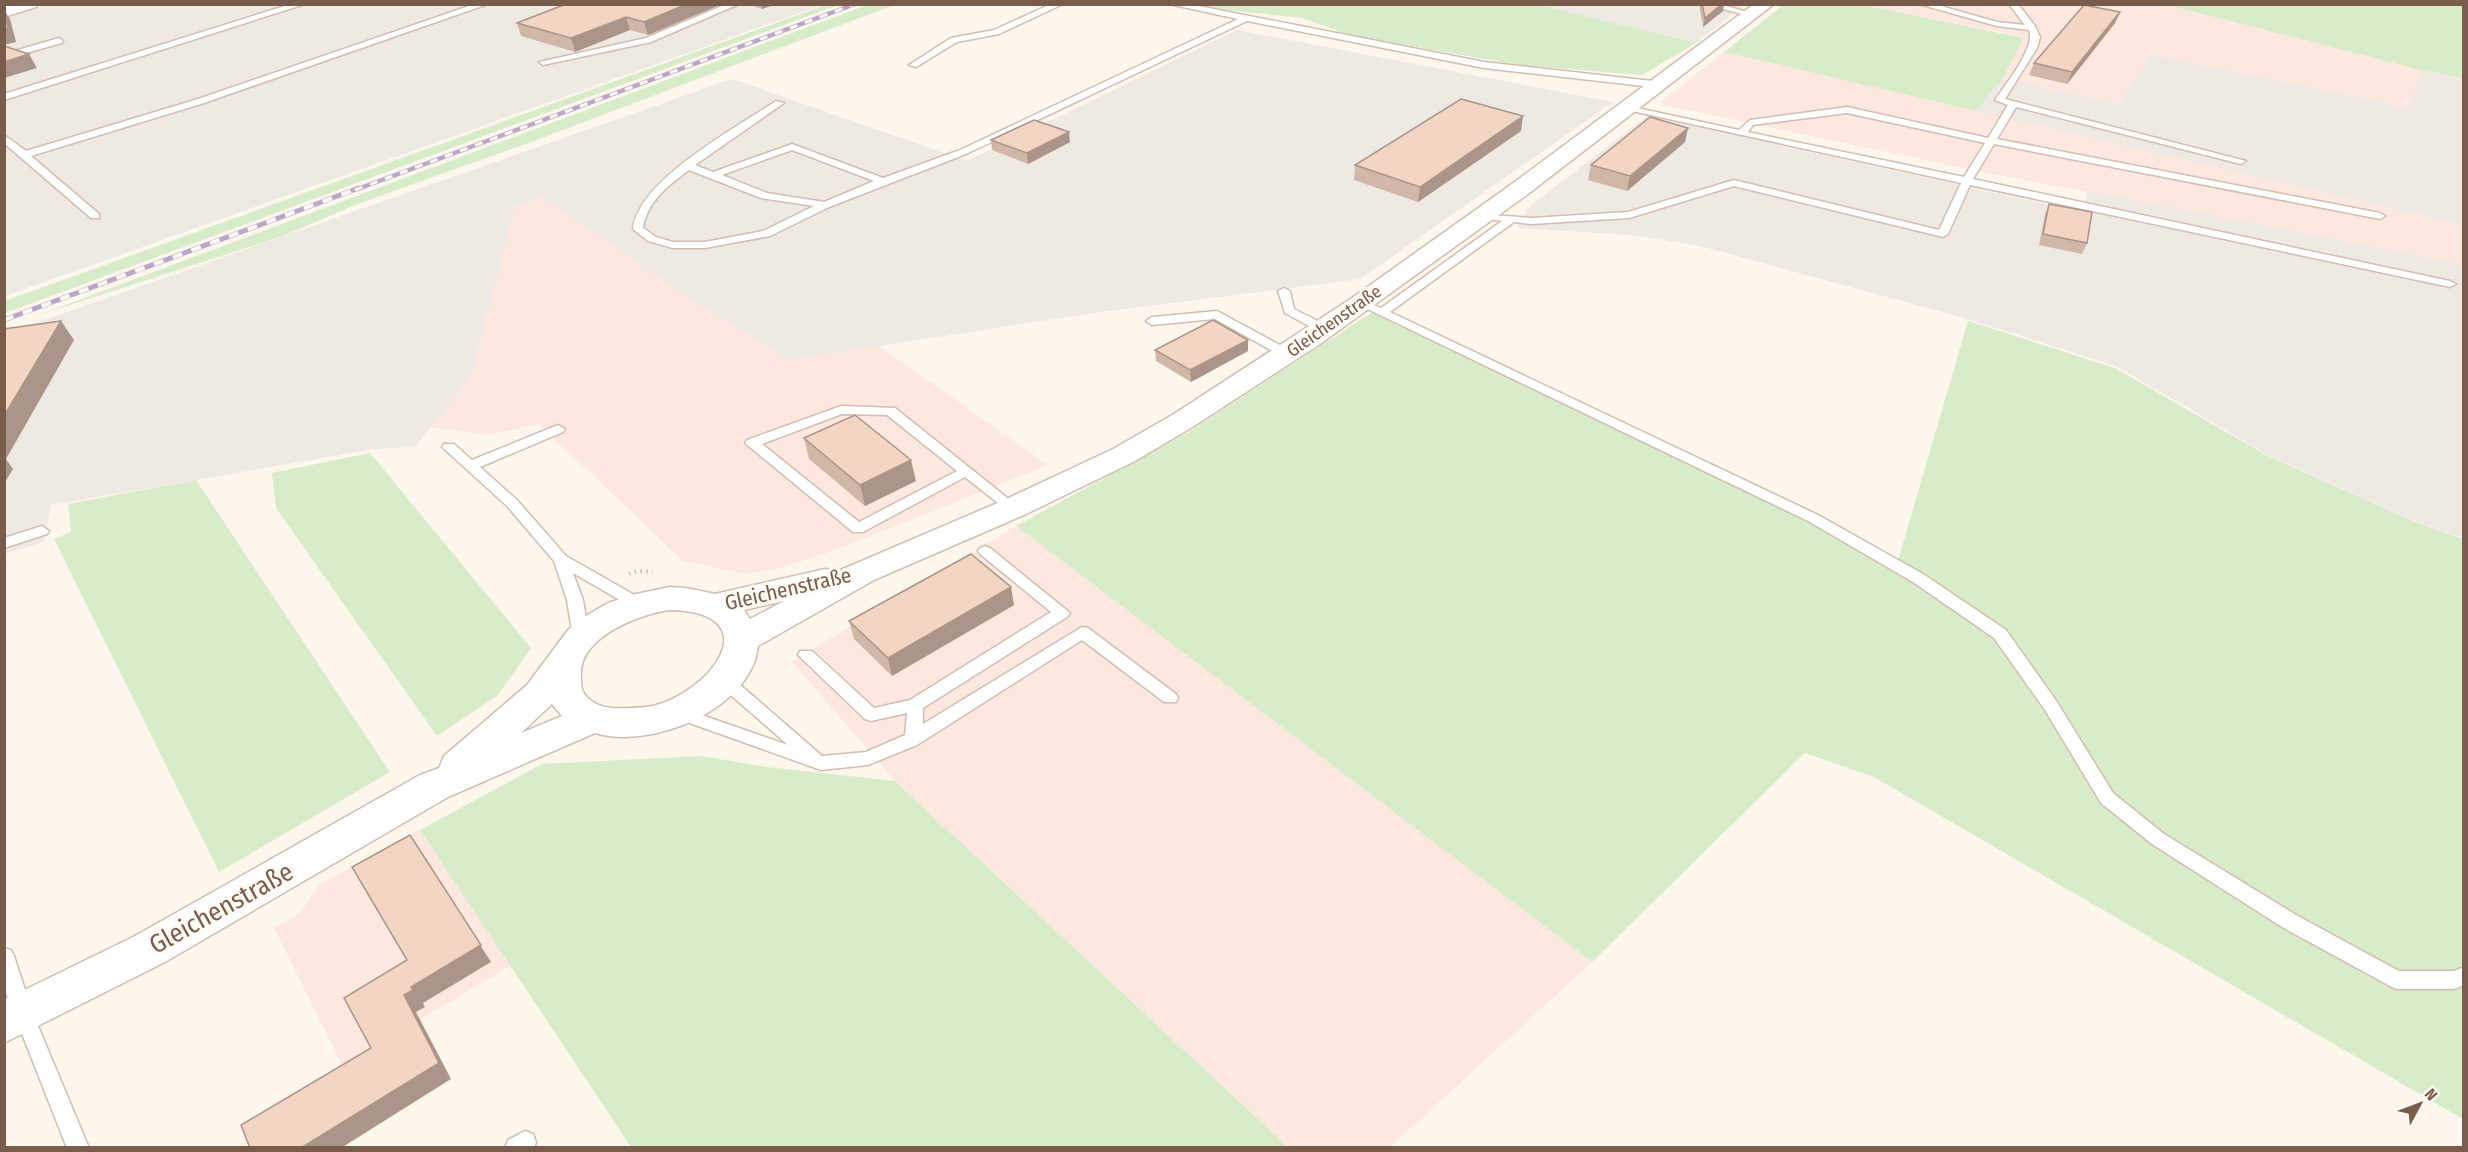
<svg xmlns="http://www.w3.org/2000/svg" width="2468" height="1152" viewBox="0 0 2468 1152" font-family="'Fira Sans Condensed',sans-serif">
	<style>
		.commercial { fill: #fde8e0 }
		.industrial { fill: #efe9e4 }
		.green { fill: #d8ecc9 }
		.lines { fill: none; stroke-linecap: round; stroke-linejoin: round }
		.service-casing { stroke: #d1beb0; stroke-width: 3 }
		.minor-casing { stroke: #d1beb0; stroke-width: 3 }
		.tertiary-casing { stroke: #d1beb0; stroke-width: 3 }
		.path { stroke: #d9b8a5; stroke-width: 4; stroke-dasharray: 1.5 4.5; stroke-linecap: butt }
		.service { fill: #fff; fill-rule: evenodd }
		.minor { fill: #fff; fill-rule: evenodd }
		.tertiary { fill: #fff; fill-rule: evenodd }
		.rail-far1-casing { stroke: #b9a8c9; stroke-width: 4.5 }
		.rail-casing { stroke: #b9a8c9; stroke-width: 5 }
		.rail-far1 { stroke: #fffaf3; stroke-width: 3; stroke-dasharray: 8; stroke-linecap: butt }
		.rail { stroke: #fffaf3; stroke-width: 4; stroke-dasharray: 10; stroke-linecap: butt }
		.wall { fill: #d1b7a8 }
		.shaded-wall { fill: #aa9588 }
		.building { fill: #f3d5c3; stroke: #aa9588; stroke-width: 1.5 }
		.labels { text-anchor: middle; stroke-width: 6; stroke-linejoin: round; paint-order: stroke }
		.far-street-label { font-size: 18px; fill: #7a5c4d; stroke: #fffaf3 }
		.street-label { font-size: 21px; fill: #7a5c4d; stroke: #fffaf3 }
		.near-street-label { font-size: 26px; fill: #7a5c4d; stroke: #fffaf3 }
	</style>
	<rect width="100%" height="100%" fill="#fdf6ec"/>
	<!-- commercial -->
	<g class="commercial">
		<path d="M1864,5H2167L2421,70L2411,108L2150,54L2119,105L2003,78L2024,37Z"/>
		<path d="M1724,52L2463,225V264L1973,170L1664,105L1661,102Z"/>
		<path d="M543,198L688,297L790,360L879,346L1048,465L841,548L778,569L747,574L683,561L539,424L487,435L431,427L472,375L515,205Z"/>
		<path d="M1016,526L1592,962L1390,1147H1288L895,781L792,662Z"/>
		<path d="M420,830L512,965L342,1065L274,928L301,912L320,884Z"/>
	</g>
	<!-- industrial -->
	<g class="industrial">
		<path d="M48,4L822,5L5,296V17Z"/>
		<path d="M1540,5H1744L1696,43Z"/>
		<path d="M1237,30L1613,102L1360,279L1086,314L790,360L688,297L543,198L515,205L472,375L415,447L374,449L51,505L44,542L5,554V336L36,323L732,79L967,161Z"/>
		<path d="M2150,54L2410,108L2421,70L2463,78V225L1976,111L2003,78L2119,105Z"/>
		<path d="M1647,116L2086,213L2087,191L2463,264V538L2417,522L2268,455L2116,366L1961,317L1700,246L1633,235L1517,228L1529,207Z"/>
	</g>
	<!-- green -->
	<g class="green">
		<path d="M826,5H838L5,313V301Z"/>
		<path d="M867,5H894L531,142L360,203L283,236L36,316Z"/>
		<path d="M1200,5H1540L1696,43L1642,75L1519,65L1349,35L1302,18L1216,9Z"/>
		<path d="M1783,5H1864L2024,38L2003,78L1976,111L1724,52Z"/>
		<path d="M2167,5H2463V78L2421,70Z"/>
		<path d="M1374,311L1897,564L1968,321L2115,368L2266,455L2418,523L2463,539V1119L1874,777L1805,753L1592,962L1016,526L1187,433Z"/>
		<path d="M370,453L531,648L497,696L437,736L276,508L272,473Z"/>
		<path d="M196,480L390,772L219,872L54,539L71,532L68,504Z"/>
		<path d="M701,756L766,767L895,781L1288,1147H631L420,830L542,764Z"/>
	</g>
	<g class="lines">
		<defs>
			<g id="service">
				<path d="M291,4H305L4,100V94Z"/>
				<path d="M475,4H488L204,103L31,156L99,214V218H91L4,143V135L26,151L198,99Z"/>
				<path d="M727,4H739L651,42L543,65L539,62L646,38Z"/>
				<path d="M1051,4H1063L999,34L957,42L916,67L909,65L951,38L994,30Z"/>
				<path d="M1169,4H1188L1484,62L1661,82L1666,85L1661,88L1484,68L1247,21L966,154L829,207L770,236L705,248H673L648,241L633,229C638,180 736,128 776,101L784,103L695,165L713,172L792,144L883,178L960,150L1238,19ZM792,150L874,181L824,202L767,193L722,175ZM689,170L761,198L814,206L763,231L705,242H673L656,237L643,228C647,201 669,185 689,170Z"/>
				<path d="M1704,4H1720L1757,15L1753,17Z"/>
				<path d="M1919,4H1934L1997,22L2025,25L2009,4H2018L2035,26L2040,37L2037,48L2005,99L2246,161L2241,164L2016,107L1997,139L2380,213L2385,216L2380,219L1994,144L1973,179L2450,281L2456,284L2450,287L1970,185L1948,234L1943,237L1734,186L1629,218L1531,224L1514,222L1390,312L1818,515L1923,574L2006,630L2057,702L2113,793L2164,834L2296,915L2399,971H2454L2464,967V985L2454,989H2397L2390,986L2282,927L2152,844L2101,803L2045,710L1994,638L1913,582L1808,521L1355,303L1361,299L1381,308L1502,221L1478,218V214L1531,218L1628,212L1734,180L1939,230L1961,183L1623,109L1628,106L1739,130L1750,120L1847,107L1988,138L2008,105L1995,100C2006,84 2036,47 2029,30L1997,26ZM1847,113L1985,143L1964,177L1748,132L1753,125Z"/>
				<path d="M59,38L63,41L62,43L4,59V54Z"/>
				<path d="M1284,288L1290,291L1294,309L1328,326V332H1320L1285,313L1278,291Z"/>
				<path d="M1217,311L1291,351L1293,354L1287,358L1283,357L1215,319L1152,325L1146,321L1152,317Z"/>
				<path d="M841,406L895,408L1020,508L1013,512L1008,511L965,477L863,532H853L745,443L747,440ZM842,414L887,415L957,471L859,522L762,444Z"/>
				<path d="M558,425L565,429L563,432L480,467L517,500L566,556L645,601L648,605L645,609H635L573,573L583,600L589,637L587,641H575L573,637L567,600L554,561L507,506L442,447L444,444H454L472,460Z"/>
				<path d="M42,526L49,531L47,534L4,548V538Z"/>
				<path d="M985,546L990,548L1070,613L1067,617L923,708V724L1082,627L1088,628L1176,694L1178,698L1176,702H1164L1082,640L917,745L868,765L821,770L670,716L668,712L670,708L676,706L788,745L718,684L716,680L718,676H730L822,756L866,752L905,735L907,713L871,721L865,719L798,655L800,651H812L874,708L910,700L1051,612L980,554L978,551L980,548Z"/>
				<path d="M4,948L11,950L14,956L33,1014L89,1148H67L4,988Z"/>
				<path d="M525,1131L533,1134L536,1142L534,1148H505L508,1140Z"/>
			</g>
			<path id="minor" d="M12,4H38L36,7L4,17V7Z"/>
			<path id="tertiary" d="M1754,4H1774L1528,194L1320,344L1194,426L1135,461L1024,515L874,580L758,646C751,710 650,750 595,733L448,797L165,962L4,1043V1000L135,936L420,775L439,768L444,756L527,685L568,630L579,620L608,603L636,594L670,587L686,588L715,594L825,569L836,572L1002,501L1113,449L1174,414L1352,298L1512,184ZM784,601L750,619L744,610ZM670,610C762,612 721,681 663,703C652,707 640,708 628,708C612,709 596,708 586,696C580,689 581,682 581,674C580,637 639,614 670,610ZM552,704L562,716L521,733Z"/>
		</defs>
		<!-- service casing -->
		<use href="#service" class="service-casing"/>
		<!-- minor casing -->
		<use href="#minor" class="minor-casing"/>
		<!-- tertiary casing -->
		<use href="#tertiary" class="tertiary-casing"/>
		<!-- path -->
		<path class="path" d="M629,574L637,571L653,572"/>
		<!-- service -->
		<use href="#service" class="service"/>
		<!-- minor -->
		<use href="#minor" class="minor"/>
		<!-- tertiary -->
		<use href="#tertiary" class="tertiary"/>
		<defs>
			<path id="rail-far1" d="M355,190L855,4"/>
			<path id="rail" d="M4,320L359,188"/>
		</defs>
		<!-- rail-far1 casing -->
		<use href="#rail-far1" class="rail-far1-casing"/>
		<!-- rail casing -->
		<use href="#rail" class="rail-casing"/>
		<!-- rail-far1 -->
		<use href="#rail-far1" class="rail-far1"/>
		<!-- rail -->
		<use href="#rail" class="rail"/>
	</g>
	<!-- wall -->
	<g class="wall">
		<path d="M561,4H722L648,35L630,30L575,52L521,36L517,23L561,6Z"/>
		<path d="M748,4H776L762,9Z"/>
		<path d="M1699,4H1724L1723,11L1703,27Z"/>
		<path d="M2120,12L2115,23L2067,84L2029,75L2034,63Z"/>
		<path d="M1688,128L1685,142L1627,191L1588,180L1591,165Z"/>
		<path d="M1521,131L1418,202L1354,180L1355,165Z"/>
		<path d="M991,140L1070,142L1028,164L992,150Z"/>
		<path d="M2049,204L2087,243L2082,254L2039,245L2045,214Z"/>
		<path d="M1155,350L1248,351L1191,382L1156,361Z"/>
		<path d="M804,438L916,481L865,506L809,459Z"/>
		<path d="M1014,605L892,676L854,639L849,621Z"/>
	</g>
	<!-- shaded-wall -->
	<g class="shaded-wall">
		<path d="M687,4H722L648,35L644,22Z"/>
		<path d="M761,4H776L762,9Z"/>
		<path d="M1722,4H1724L1723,11L1703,27L1705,18Z"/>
		<path d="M4,10L10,19L16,42L4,45Z"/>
		<path d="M2120,12L2115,23L2067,84L2072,72Z"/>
		<path d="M626,17L630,30L575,52L571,38Z"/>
		<path d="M29,54L37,68L4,78V62Z"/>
		<path d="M1523,116L1521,131L1418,202L1420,187Z"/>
		<path d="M1688,128L1685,142L1627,191L1630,176Z"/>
		<path d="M1069,132L1070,142L1028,164L1027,153Z"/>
		<path d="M61,321L74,340L6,459L13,469L4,484V416Z"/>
		<path d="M1248,340V351L1191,382L1190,370Z"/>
		<path d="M911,460L916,481L865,506L860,485Z"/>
		<path d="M1011,587L1014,605L892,676L888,658Z"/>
		<path d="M410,835L491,962L423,1003L425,1007L416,1012L451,1079L341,1148H301L439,1063L404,995L411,987Z"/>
	</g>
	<!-- building -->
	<g class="building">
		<path d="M566,4H687L644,22L626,17L571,38L517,23Z"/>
		<path d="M1702,4H1722L1705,18Z"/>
		<path d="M2084,5L2120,12L2072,72L2034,63Z"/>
		<path d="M4,15L8,28L4,29Z"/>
		<path d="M4,46L29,54L4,62Z"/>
		<path d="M1461,99L1523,116L1420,187L1355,165Z"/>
		<path d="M1650,117L1688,128L1630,176L1591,165Z"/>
		<path d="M1034,120L1069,132L1027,153L991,140Z"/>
		<path d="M2049,204L2092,212L2087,243L2043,234Z"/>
		<path d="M1213,320L1248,340L1190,370L1155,350Z"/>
		<path d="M61,321L4,416V329Z"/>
		<path d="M855,415L911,460L860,485L804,438Z"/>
		<path d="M971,554L1011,587L888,658L849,621Z"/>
		<path d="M410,835L481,945L411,987L413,990L404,995L439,1063L301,1148H250L241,1125L371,1048L344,998L407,960L352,867Z"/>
	</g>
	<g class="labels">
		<!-- far-street labels -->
		<g class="far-street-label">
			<text transform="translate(1334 321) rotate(-35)" y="6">Gleichenstraße</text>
		</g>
		<!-- street labels -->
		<g class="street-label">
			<text transform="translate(788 589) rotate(-13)" y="7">Gleichenstraße</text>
		</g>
		<!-- near-street labels -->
		<g class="near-street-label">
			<text transform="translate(221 908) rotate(-29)" y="9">Gleichenstraße</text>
		</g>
	</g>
	<!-- border -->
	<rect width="2468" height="1152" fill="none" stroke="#7a5c4d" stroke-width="12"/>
	<!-- north arrow -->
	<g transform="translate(2420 1104) rotate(49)" stroke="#fffaf3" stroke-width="4.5" paint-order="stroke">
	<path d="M0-4.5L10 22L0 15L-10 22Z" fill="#7a5c4d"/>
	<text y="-9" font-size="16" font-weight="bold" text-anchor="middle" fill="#7a5c4d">N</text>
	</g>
</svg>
